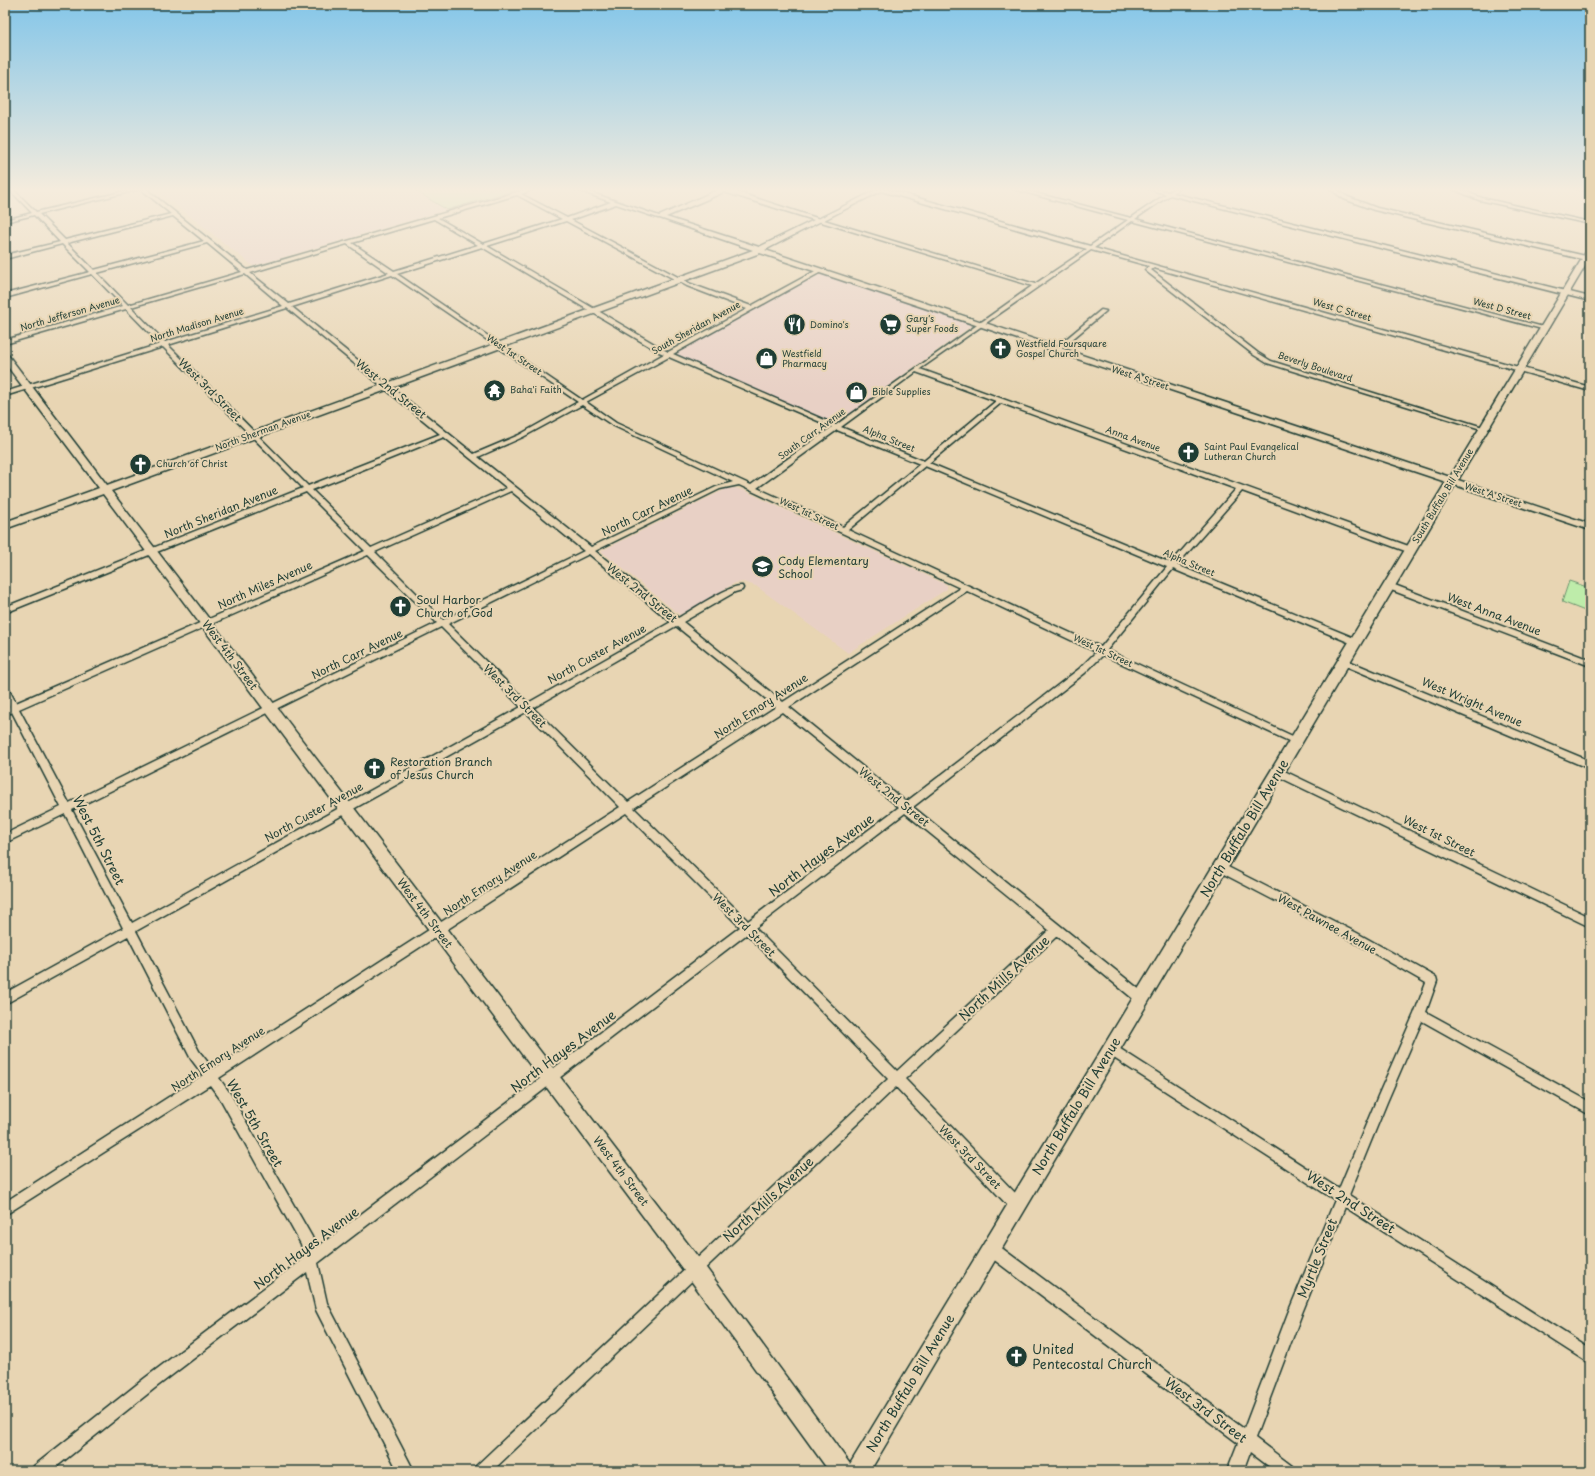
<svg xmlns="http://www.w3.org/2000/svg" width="1595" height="1476" viewBox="0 0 1595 1476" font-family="'Playpen Sans',sans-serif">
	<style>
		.built { fill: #e8d0c5 }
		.green { fill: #beecaa; stroke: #6e946f }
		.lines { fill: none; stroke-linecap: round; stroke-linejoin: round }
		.street-casing { stroke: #1f3d34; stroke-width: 3 }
		.secondary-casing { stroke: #1f3d34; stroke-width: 3 }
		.street { fill: #e8d5b3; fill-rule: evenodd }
		.secondary { fill: #e8d5b3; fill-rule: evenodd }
		.labels { text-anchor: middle; stroke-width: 4; stroke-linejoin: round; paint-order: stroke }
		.far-street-label { font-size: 9px; fill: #1f3d34; stroke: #e8d5b3 }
		.far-poi-label { font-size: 9px; fill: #1f3d34; stroke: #e8d5b3; text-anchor: start }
		.street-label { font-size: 11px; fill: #1f3d34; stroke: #e8d5b3 }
		.poi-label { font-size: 11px; fill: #1f3d34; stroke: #e8d5b3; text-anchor: start }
		.near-street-label { font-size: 13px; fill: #1f3d34; stroke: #e8d5b3 }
		.near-poi-label { font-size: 13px; fill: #1f3d34; stroke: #e8d5b3; text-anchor: start }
	</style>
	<rect width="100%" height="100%" fill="#e8d5b3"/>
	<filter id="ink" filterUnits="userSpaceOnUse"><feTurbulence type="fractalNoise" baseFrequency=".025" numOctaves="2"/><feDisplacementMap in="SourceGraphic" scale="8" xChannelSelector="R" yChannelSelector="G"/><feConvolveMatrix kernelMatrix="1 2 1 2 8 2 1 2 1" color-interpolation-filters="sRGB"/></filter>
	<g filter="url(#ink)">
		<!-- built -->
		<g class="built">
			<path d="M156,189H519L253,266Z"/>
			<path d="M821,274L969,324L971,326L838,422L830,421L763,394L678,355V353L765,303Z"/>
			<path d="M735,488L745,491L947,585V589L848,653L756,586L743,582L735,583L680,615L601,551L726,489Z"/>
		</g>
		<!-- green -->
		<g class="green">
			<path d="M416,189H519L447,210L416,191Z"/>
			<path d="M1569,581L1590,588V613L1562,602Z"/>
		</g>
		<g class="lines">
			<defs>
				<g id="street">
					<path d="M9,189H13L36,212L134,189H146L247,270L527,189H534L521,194L567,218L611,202L575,189H581L662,217L658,218L616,204L571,220L691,284L751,306L817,270H821V272L673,354L836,425L1032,286L818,221V219L878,189H886L1090,246L1128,220L1013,189H1020L1131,218L1166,194L1149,189H1156L1169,192L1173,189H1178L1173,193L1590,297V301L1170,195L1135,219L1547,328L1542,329L1132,221L1094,248L1590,387V391L1154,268L1151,270L1258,353L1271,361L1486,428L1481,429L1267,363L1254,355L1146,271L1145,270L1149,266L1091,250L920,369L1414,548L1415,550L1411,552H1408L1242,491L1177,565L1359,640L1360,642L1359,644H1353L1173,569L1107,650L1299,739L1301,741L1299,743H1293L1103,655L1085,673L913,807L1145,994L1147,998L1145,1002L1141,1003L1137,1002L1057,936L905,1079L1022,1200L1023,1205L1022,1210L1017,1211L1012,1210L896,1087L492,1471H473L476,1466L888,1079L747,934L318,1263L327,1303L414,1471H398L316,1310L307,1272L155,1388L51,1471H31L34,1466L145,1378L304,1258L301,1244L221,1100L210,1085L5,1215V1202L203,1075L191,1059L128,936L5,1004V993L123,928L65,814L5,843V834L61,807L12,712L5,715V708L9,707L5,698V687L8,688L16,703L365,551L306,492L5,613V607L303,488L163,347L5,396V392L160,344L126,309L5,344V340L123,306L92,274L5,298V294L90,272L62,244L5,259V255L60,242L34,215L5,222V220L32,213ZM141,189L171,214L65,240L39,214ZM881,191L1087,249L1035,284L824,220ZM517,195L562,219L483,244L438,218ZM173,216L204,241L94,270L67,243ZM434,219L478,245L394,271L352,243ZM566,221L687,286L747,309L668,352L487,246ZM207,243L242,272L128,305L97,273ZM347,244L389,273L289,304L250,273ZM482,247L659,352L664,354L582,400L397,274ZM245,274L283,306L165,342L131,307ZM392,275L578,402L519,435L474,454L292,307ZM287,308L440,434L308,486L168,345ZM669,357L832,427L751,485L616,423L586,402ZM916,372L996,401L924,461L841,427ZM1001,403L1236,489L1171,563L929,463ZM582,405L612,425L733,482L716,487L591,547L478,457L523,437ZM837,430L920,464L843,527L757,488ZM444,437L507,488L371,548L312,490ZM925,466L1167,567L1101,647L848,530ZM739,485L960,588L783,702L683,622L735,592L742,590L743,588L742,586C730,584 690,611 678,618L595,551L720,489ZM511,491L584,551L443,620L375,552ZM589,554L671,622L528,703L448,624ZM368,555L437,623L69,803L19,709ZM967,591L1096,652L1079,669L906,802L789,707ZM676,626L776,707L628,802L533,708ZM441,627L521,707L132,923L72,810ZM526,712L620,807L213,1069L199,1051L136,931ZM782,712L899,807L748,921L634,808ZM626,813L740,927L315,1249L312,1237L229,1092L219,1078ZM905,813L1049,930L897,1071L755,928Z"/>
					<path d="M1330,189H1335L1348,197L1377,208L1590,257V261L1374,210L1344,199Z"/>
					<path d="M1453,189H1459L1482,198L1590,222V224L1479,200Z"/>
					<path d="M1576,189L1590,190V192Z"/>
					<path d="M1101,310L1106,311L1058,351H1054V349Z"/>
					<path d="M1386,584H1392L1590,660V666L1386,588L1385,586Z"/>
					<path d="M1344,659L1590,761V769L1341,664L1340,662Z"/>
					<path d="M1278,768L1590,917V927L1275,775L1273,772L1275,769Z"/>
					<path d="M1220,863L1357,933L1436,977L1437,981L1426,1012L1590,1102V1115L1422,1021L1387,1102L1349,1195L1590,1349V1364L1345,1207L1302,1313L1255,1438L1292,1466L1295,1471H1275L1250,1452L1243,1471H1227L1238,1443L985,1253L983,1248L985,1243L990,1241L995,1243L1244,1429L1288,1313L1335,1200L1106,1053L1104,1049L1106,1045L1110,1043L1114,1045L1339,1189L1378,1096L1414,1014L1426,983L1349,939L1216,870L1215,867L1216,864Z"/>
				</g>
				<path id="secondary" d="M719,189H728L823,220L765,250L1450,477L1586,252L1590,250V258L1458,480L1590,524V530L1455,485L870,1471H829L687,1275L103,494L5,529V522L99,488L5,363V354L8,355L107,485L753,250L657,217ZM724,192L814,220L759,247L666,217ZM760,253L1446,482L850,1464L701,1261L111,491Z"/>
			</defs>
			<!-- street casing -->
			<use href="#street" class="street-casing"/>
			<!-- secondary casing -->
			<use href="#secondary" class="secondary-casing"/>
			<!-- street -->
			<use href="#street" class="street"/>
			<!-- secondary -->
			<use href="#secondary" class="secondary"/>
		</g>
	</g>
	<!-- sky -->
	<linearGradient id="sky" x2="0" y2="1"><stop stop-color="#84c6e9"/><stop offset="0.48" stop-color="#f5ecdd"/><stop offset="1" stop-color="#f5ecdd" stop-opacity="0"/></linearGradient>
	<rect width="1595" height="396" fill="url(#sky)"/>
	<!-- icons -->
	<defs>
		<symbol id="supermarket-disc" viewBox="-11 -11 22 22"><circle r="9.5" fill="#1f3d34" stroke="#e8d5b3"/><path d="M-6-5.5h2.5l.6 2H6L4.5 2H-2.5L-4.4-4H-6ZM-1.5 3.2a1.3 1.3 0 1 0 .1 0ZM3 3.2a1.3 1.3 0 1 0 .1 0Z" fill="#fff"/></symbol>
		<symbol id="restaurant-disc" viewBox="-11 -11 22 22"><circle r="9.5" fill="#1f3d34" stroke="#e8d5b3"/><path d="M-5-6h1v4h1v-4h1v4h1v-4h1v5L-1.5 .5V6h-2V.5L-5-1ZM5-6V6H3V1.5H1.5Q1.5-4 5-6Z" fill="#fff"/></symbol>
		<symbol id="church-disc" viewBox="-11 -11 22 22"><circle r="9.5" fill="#1f3d34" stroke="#e8d5b3"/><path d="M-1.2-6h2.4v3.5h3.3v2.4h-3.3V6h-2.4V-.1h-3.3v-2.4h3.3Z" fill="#fff"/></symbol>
		<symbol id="shop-disc" viewBox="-11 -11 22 22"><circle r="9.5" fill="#1f3d34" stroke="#e8d5b3"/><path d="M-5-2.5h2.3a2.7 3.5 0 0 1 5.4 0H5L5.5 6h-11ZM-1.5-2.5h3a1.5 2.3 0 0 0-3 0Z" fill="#fff"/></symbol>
		<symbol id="temple-disc" viewBox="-11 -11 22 22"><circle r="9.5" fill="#1f3d34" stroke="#e8d5b3"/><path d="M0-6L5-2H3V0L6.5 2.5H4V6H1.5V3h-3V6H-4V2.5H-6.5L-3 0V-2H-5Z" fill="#fff"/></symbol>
		<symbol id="school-disc" viewBox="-11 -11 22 22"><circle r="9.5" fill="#1f3d34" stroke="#e8d5b3"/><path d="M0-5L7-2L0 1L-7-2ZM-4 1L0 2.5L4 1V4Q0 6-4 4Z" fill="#fff"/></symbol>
	</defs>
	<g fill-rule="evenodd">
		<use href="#supermarket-disc" x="878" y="312" width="25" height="25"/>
		<use href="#restaurant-disc" x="782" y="312" width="25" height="25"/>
		<use href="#church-disc" x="988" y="336" width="25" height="25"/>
		<use href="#shop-disc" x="754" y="346" width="25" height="25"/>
		<use href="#temple-disc" x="482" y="378" width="25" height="25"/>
		<use href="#shop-disc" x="844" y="380" width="25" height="25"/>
		<use href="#church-disc" x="1176" y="440" width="25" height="25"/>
		<use href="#church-disc" x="128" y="452" width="25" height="25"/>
		<use href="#school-disc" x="750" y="554" width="25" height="25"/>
		<use href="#church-disc" x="388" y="594" width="25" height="25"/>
		<use href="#church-disc" x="362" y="756" width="25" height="25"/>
		<use href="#church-disc" x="1004" y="1344" width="25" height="25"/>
	</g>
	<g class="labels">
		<!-- far-street labels -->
		<g class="far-street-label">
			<text transform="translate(1502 309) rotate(15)" y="3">West D Street</text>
			<text transform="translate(1342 310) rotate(16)" y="3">West C Street</text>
			<text transform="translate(70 314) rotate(-16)" y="3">North Jefferson Avenue</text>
			<text transform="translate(197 325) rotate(-17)" y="3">North Madison Avenue</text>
			<text transform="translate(696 328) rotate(-29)" y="3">South Sheridan Avenue</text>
			<text transform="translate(514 355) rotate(34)" y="3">West 1st Street</text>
			<text transform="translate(1315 367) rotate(18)" y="3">Beverly Boulevard</text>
			<text transform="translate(1140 378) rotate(18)" y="3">West A Street</text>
			<text transform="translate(263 431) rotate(-20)" y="3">North Sherman Avenue</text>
			<text transform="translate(812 434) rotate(-36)" y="3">South Carr Avenue</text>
			<text transform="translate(889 439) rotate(22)" y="3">Alpha Street</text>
			<text transform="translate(1133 439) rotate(20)" y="3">Anna Avenue</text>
			<text transform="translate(1493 495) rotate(18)" y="3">West A Street</text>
			<text transform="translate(1443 496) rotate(-59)" y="3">South Buffalo Bill Avenue</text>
			<text transform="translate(809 514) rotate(25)" y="3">West 1st Street</text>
			<text transform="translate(1189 563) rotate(23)" y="3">Alpha Street</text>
			<text transform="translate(1103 651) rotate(25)" y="3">West 1st Street</text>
		</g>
		<!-- far-poi labels -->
		<g class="far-poi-label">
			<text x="906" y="322">Gary's<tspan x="906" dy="10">Super Foods</tspan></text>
			<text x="810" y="328">Domino's</text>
			<text x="1016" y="347">Westfield Foursquare<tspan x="1016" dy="10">Gospel Church</tspan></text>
			<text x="782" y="357">Westfield<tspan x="782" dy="10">Pharmacy</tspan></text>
			<text x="510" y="393">Baha'i Faith</text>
			<text x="872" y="395">Bible Supplies</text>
			<text x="1204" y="450">Saint Paul Evangelical<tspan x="1204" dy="10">Lutheran Church</tspan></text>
			<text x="156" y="467">Church of Christ</text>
		</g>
		<!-- street labels -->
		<g class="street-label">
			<text transform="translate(391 389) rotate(39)" y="4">West 2nd Street</text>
			<text transform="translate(210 390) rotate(45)" y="4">West 3rd Street</text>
			<text transform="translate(647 511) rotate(-26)" y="4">North Carr Avenue</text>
			<text transform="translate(221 512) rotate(-22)" y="4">North Sheridan Avenue</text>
			<text transform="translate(265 585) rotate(-24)" y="4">North Miles Avenue</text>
			<text transform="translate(642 593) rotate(39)" y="4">West 2nd Street</text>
			<text transform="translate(1494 614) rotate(21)" y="4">West Anna Avenue</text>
			<text transform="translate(357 654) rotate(-26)" y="4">North Carr Avenue</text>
			<text transform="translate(597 654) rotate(-29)" y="4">North Custer Avenue</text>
			<text transform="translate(230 655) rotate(53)" y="4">West 4th Street</text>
			<text transform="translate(515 696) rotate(45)" y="4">West 3rd Street</text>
			<text transform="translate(1472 702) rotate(23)" y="4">West Wright Avenue</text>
			<text transform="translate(761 706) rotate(-33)" y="4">North Emory Avenue</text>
			<text transform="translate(894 797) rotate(39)" y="4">West 2nd Street</text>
			<text transform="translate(314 812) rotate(-29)" y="4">North Custer Avenue</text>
			<text transform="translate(1439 836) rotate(26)" y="4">West 1st Street</text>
			<text transform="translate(490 883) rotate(-33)" y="4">North Emory Avenue</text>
			<text transform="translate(425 913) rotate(53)" y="4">West 4th Street</text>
			<text transform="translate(1327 924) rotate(29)" y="4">West Pawnee Avenue</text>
			<text transform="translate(744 925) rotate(45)" y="4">West 3rd Street</text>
			<text transform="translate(218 1059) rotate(-33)" y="4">North Emory Avenue</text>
			<text transform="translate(970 1157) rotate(46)" y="4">West 3rd Street</text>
			<text transform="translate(621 1171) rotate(53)" y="4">West 4th Street</text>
		</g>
		<!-- poi labels -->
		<g class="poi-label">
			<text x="778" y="565">Cody Elementary<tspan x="778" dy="13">School</tspan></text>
			<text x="416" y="604">Soul Harbor<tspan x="416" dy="13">Church of God</tspan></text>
			<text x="390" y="766">Restoration Branch<tspan x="390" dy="13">of Jesus Church</tspan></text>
		</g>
		<!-- near-street labels -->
		<g class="near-street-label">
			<text transform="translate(1244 828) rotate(-59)" y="5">North Buffalo Bill Avenue</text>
			<text transform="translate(99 840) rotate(63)" y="5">West 5th Street</text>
			<text transform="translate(821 855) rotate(-37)" y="5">North Hayes Avenue</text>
			<text transform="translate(1004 978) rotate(-43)" y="5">North Mills Avenue</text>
			<text transform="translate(563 1051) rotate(-37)" y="5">North Hayes Avenue</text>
			<text transform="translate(1076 1106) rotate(-59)" y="5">North Buffalo Bill Avenue</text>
			<text transform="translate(255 1123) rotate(60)" y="5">West 5th Street</text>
			<text transform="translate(768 1199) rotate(-43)" y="5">North Mills Avenue</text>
			<text transform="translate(1351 1202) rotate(33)" y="5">West 2nd Street</text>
			<text transform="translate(306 1248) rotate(-37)" y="5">North Hayes Avenue</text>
			<text transform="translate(1317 1258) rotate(-68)" y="5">Myrtle Street</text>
			<text transform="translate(910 1383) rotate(-59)" y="5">North Buffalo Bill Avenue</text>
			<text transform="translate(1206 1410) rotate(37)" y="5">West 3rd Street</text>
		</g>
		<!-- near-poi labels -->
		<g class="near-poi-label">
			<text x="1032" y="1354">United<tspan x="1032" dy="15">Pentecostal Church</tspan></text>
		</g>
	</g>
	<!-- margin -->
	<rect width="1595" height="1476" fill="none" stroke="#e8d5b3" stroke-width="20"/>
	<rect x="10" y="10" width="1575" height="1456" fill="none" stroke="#1f3d34" stroke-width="1.5" filter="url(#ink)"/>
</svg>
